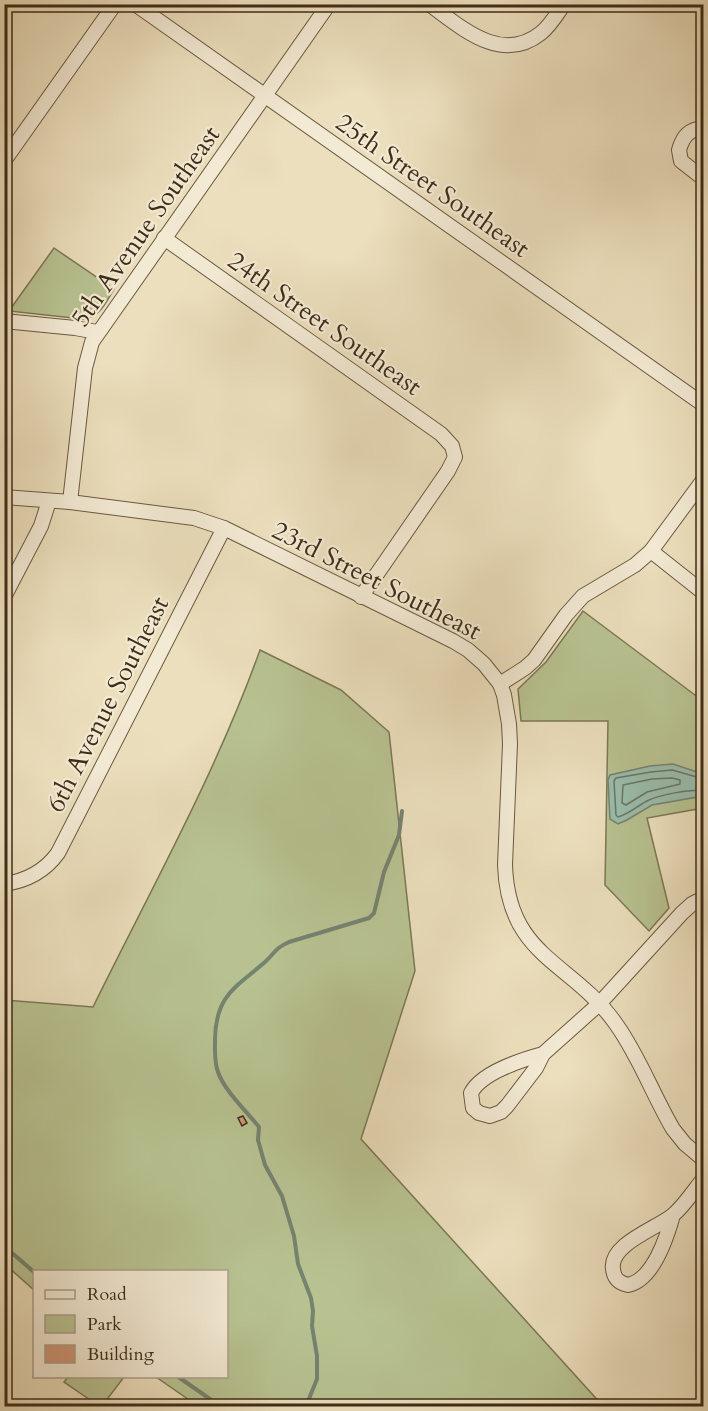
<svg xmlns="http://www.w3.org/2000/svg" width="708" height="1411" viewBox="0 0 708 1411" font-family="Cardo,serif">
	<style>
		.green { fill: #b8c291; stroke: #7b7854; stroke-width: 1.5 }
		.water { fill: #99bdad; stroke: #758371; stroke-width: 1.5 }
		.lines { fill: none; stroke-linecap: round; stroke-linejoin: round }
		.shore { stroke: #6c7562; stroke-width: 1.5 }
		.stream { stroke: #758371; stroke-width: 4 }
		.building { fill: #d09677; stroke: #3e2d18; stroke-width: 1.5 }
		.minor-casing { stroke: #6a5a41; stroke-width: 16 }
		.minor { stroke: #f3ead4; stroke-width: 14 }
		.labels { text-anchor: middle; stroke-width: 4.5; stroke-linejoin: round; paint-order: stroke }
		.street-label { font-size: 26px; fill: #3e2d18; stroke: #f3ead4 }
	</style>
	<rect width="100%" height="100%" fill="#ecdfbd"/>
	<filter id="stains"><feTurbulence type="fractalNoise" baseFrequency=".00333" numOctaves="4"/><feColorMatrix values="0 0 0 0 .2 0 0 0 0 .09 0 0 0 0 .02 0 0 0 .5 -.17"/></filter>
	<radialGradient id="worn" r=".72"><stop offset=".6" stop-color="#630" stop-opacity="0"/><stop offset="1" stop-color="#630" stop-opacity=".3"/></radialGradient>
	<!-- green -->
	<g class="green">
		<path d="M54,248L114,289C106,302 99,319 82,319L9,311Z"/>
		<path d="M583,611L703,701V808L647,818L669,908L649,931L605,885L608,721H521L518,689L546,662Z"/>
		<path d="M260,650L341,690L389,732L415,971L361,1139L603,1406H198L156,1377L226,1376V1272H34V1290L8,1267L5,1270V1000L93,1007C151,889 216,773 260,650Z"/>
		<path d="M68,1377V1376L124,1377L102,1406H99L64,1382Z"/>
	</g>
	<!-- water -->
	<path class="water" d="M673,764L703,774V796L652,805L627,820L618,824L610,819L608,780L610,775L650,766Z"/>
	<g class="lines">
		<!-- shore -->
		<g class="shore">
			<path d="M672,778L680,780V784L647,792L626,805L622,803L623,785L652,779Z"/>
			<path d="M704,779L672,770L651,772L616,778L614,781L616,815L618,817C629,814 637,806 647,801C660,794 689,790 704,790"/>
		</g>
		<!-- stream -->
		<g class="stream">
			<path d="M4,1246L34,1272"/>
			<path d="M177,1376L220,1406"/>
			<path d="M306,1406L317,1379V1356L312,1326L313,1311L311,1298L298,1264L294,1236L282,1196L265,1165L258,1140L259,1127C247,1112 224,1090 218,1072C214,1062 215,1049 215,1039C216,995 235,988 265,962C276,952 274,949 289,942L369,918L374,913L384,872L399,835L402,811"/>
		</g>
	</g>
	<!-- building -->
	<path class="building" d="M243,1116L247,1123L242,1126L238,1118Z"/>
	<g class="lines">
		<defs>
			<g id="minor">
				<path d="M135,4L704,405"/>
				<path d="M429,4C461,27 501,65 541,33C550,26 557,14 564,4"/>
				<path d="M704,128C689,129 683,136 679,150L681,161L704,179"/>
				<path d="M4,161L115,4"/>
				<path d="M164,238L441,434L452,446L455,457L448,471L361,597"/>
				<path d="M4,321L75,328L97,332"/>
				<path d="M4,497L70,502L194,518L224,528L453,641L468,650L484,664L500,684L504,695L509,724L510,744L505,865C508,958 572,961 616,1024C639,1056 653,1095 673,1129L685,1144L704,1160"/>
				<path d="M70,502L85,368L92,342L329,4"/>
				<path d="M651,551L704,593"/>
				<path d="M4,597L41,526L49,501"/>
				<path d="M500,684L525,668L534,660L566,615L583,596L635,565L651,551L704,479"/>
				<path d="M4,884C26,881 45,871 58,853L224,528"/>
				<path d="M543,1054C521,1060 481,1073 471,1093L473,1108L479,1113L490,1116L501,1112L507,1106L536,1068L543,1054L599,1004L682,913L692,904L704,898"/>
				<path d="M673,1215C667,1237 653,1280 628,1285C619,1283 614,1279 613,1269C609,1244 658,1228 673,1215C685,1205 694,1190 704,1178"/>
			</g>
		</defs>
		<!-- minor casing -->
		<use href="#minor" class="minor-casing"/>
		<!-- minor -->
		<use href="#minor" class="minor"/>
	</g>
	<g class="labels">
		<!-- street labels -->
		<g class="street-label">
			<text transform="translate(433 185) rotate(35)" y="9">25th Street Southeast</text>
			<text transform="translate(145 226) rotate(-55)" y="9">5th Avenue Southeast</text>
			<text transform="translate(325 323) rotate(35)" y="9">24th Street Southeast</text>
			<text transform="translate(377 580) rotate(27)" y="9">23rd Street Southeast</text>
			<text transform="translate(107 704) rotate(-63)" y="9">6th Avenue Southeast</text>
		</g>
	</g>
	<!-- margin -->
	<rect width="708" height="1411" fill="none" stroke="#ecdfbd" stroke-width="24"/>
	<rect x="6" y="6" width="696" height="1399" fill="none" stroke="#3e2d18" stroke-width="3"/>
	<rect x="12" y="12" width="684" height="1387" fill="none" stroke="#3e2d18" stroke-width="1.5"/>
	<!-- legend -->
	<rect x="33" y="1270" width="195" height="108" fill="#f3ead4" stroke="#ab9e89" stroke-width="1.5"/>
	<rect x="45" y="1290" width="30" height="9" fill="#f3ead4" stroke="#ab9e89" stroke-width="1.5"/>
	<text x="87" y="1300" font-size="18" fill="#3e2d18">Road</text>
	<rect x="45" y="1315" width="30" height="18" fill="#b8c291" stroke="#ab9e89" stroke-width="1.5"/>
	<text x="87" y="1330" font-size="18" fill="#3e2d18">Park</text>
	<rect x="45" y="1345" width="30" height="18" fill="#d09677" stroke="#ab9e89" stroke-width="1.5"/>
	<text x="87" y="1360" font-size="18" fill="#3e2d18">Building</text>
	<rect width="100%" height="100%" filter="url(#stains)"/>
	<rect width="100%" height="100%" fill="url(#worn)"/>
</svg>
